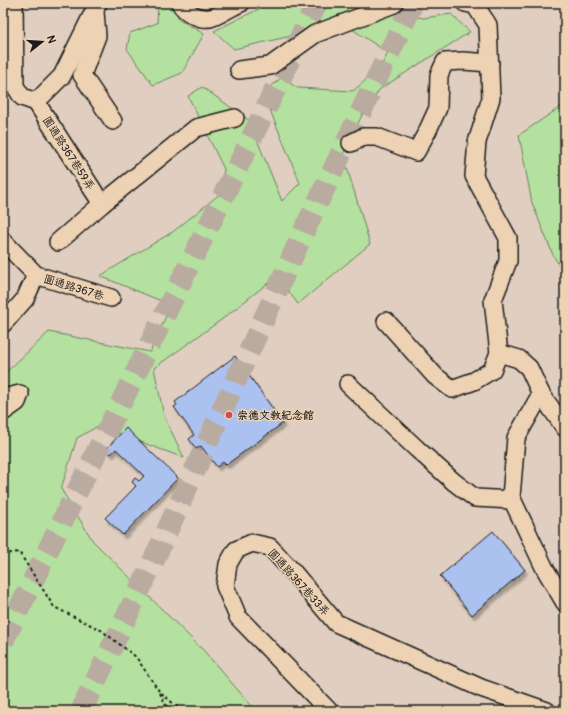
<svg xmlns="http://www.w3.org/2000/svg" width="568" height="714" viewBox="0 0 568 714" font-family="Pangolin,'LXGW WenKai TC',sans-serif">
	<style>
		.green { fill: #b4e19f; stroke: #687e5e }
		.building { fill: #abc1ef; stroke: #1c1c1c; filter: url(#shadow) }
		.lines { fill: none; stroke-linecap: round; stroke-linejoin: round }
		.highway-tunnel { stroke: #b9ab9f; stroke-width: 22; stroke-dasharray: 22 11; stroke-linecap: butt }
		.minor-casing { stroke: #1c1c1c; stroke-width: 20 }
		.path { stroke: #1c1c1c; stroke-width: 2; stroke-dasharray: 3 3; stroke-linecap: butt }
		.minor { stroke: #edd2b4; stroke-width: 17 }
		.poi-dot { fill: #d1495b; stroke: #edd2b4; stroke-width: 1.5 }
		.labels { text-anchor: middle; stroke-width: 3; stroke-linejoin: round; paint-order: stroke }
		.street-label { font-size: 11px; fill: #1c1c1c; stroke: #edd2b4 }
		.poi-label { font-size: 11px; font-weight: bold; fill: #1c1c1c; stroke: #edd2b4; text-anchor: start }
	</style>
	<defs>
		<filter id="shadow"><feDropShadow dx="2.5" dy="4" stdDeviation="1" flood-color="#0004"/></filter>
	</defs>
	<rect width="100%" height="100%" fill="#e0cfc0"/>
	<filter id="ink" filterUnits="userSpaceOnUse"><feTurbulence type="fractalNoise" baseFrequency=".025" numOctaves="2"/><feDisplacementMap in="SourceGraphic" scale="8" xChannelSelector="R" yChannelSelector="G"/><feConvolveMatrix kernelMatrix="1 2 1 2 8 2 1 2 1" color-interpolation-filters="sRGB"/></filter>
	<g filter="url(#ink)">
		<!-- green -->
		<g class="green">
			<path d="M158,3H173L179,19L204,34L182,73L153,85L127,49L130,33L157,23Z"/>
			<path d="M269,4L351,6L424,18L451,14L470,32L380,89L363,113L343,154L370,244L298,304L277,276L221,320L154,368L164,416L184,458L98,426L77,438L61,489L93,541L204,651L256,711H3V375L49,332L150,352L171,305L100,276L174,231L221,193L224,169L188,96L202,87L249,120L282,201L300,183L263,93L281,78L298,88L353,91L380,68L388,53L346,25L309,32L234,49L214,31Z"/>
			<path d="M565,104V275L553,255L532,203L519,135Z"/>
		</g>
		<!-- building -->
		<g class="building">
			<path d="M235,356L283,423L226,465L223,462L217,467L201,446L196,449L189,439L194,435L174,407L177,405L175,402Z"/>
			<path d="M126,428L178,478L123,535L105,518L136,486L132,482L135,478L139,481L144,476L116,449L111,454L106,449Z"/>
			<path d="M493,531L525,570L472,615L440,576Z"/>
		</g>
		<g class="lines">
			<!-- highway-tunnel -->
			<g class="highway-tunnel">
				<path d="M3,641L219,205L317,3"/>
				<path d="M81,711L152,564L305,229L413,3"/>
			</g>
			<defs>
				<g id="minor">
					<path d="M14,3L15,86L22,97L36,102L62,76L98,3"/>
					<path d="M180,3C185,12 199,20 210,18C217,17 232,6 241,3"/>
					<path d="M465,3L475,5L488,25L491,98L477,142L474,176L508,238V261L493,300L499,353L519,359L529,368L541,394L565,428"/>
					<path d="M95,12L97,36L82,75L113,121"/>
					<path d="M239,70L270,66L315,34L394,4"/>
					<path d="M36,102L102,204"/>
					<path d="M351,143L363,137H377L416,152L427,132L438,108L439,75L445,62L463,61L490,63"/>
					<path d="M3,241L36,275L111,298"/>
					<path d="M58,242L102,204L196,128L235,118"/>
					<path d="M386,321L435,376L452,389L474,381L492,370L499,353"/>
					<path d="M3,324L25,299L36,275"/>
					<path d="M348,384L417,449L454,482L475,498L512,500"/>
					<path d="M541,394L516,438L511,497L545,569L565,603"/>
					<path d="M3,398L20,394L17,402L3,412"/>
					<path d="M329,711L238,617L225,586L228,564L236,550L252,543L270,547L293,572L336,623L481,688L547,711"/>
				</g>
			</defs>
			<!-- minor casing -->
			<use href="#minor" class="minor-casing"/>
			<!-- path -->
			<g class="path">
				<path d="M3,554L19,552L54,607L101,630L136,657L159,691L182,711"/>
				<path d="M160,693L166,705L171,711"/>
			</g>
			<!-- minor -->
			<use href="#minor" class="minor"/>
		</g>
	</g>
	<!-- markers -->
	<circle class="poi-dot" cx="229" cy="415" r="4"/>
	<g class="labels">
		<!-- street labels -->
		<g class="street-label">
			<text transform="translate(69 153) rotate(57)" y="4">圓通路367巷59弄</text>
			<text transform="translate(74 287) rotate(17)" y="4">圓通路367巷</text>
			<text transform="translate(299 582) rotate(48)" y="4">圓通路367巷33弄</text>
		</g>
		<!-- poi labels -->
		<g class="poi-label">
			<text x="237" y="419">崇德文教紀念館</text>
		</g>
	</g>
	<!-- margin -->
	<rect width="568" height="714" fill="none" stroke="#edd2b4" stroke-width="16"/>
	<rect x="8" y="8" width="552" height="698" fill="none" stroke="#1c1c1c" stroke-width="1.5" filter="url(#ink)"/>
	<!-- north arrow -->
	<g transform="translate(42 42) rotate(73)" stroke="#edd2b4" stroke-width="3" paint-order="stroke">
	<path d="M0-3L7 15L0 10L-7 15Z" fill="#1c1c1c"/>
	<text y="-6" font-size="11" font-weight="bold" text-anchor="middle" fill="#1c1c1c">N</text>
	</g>
</svg>
